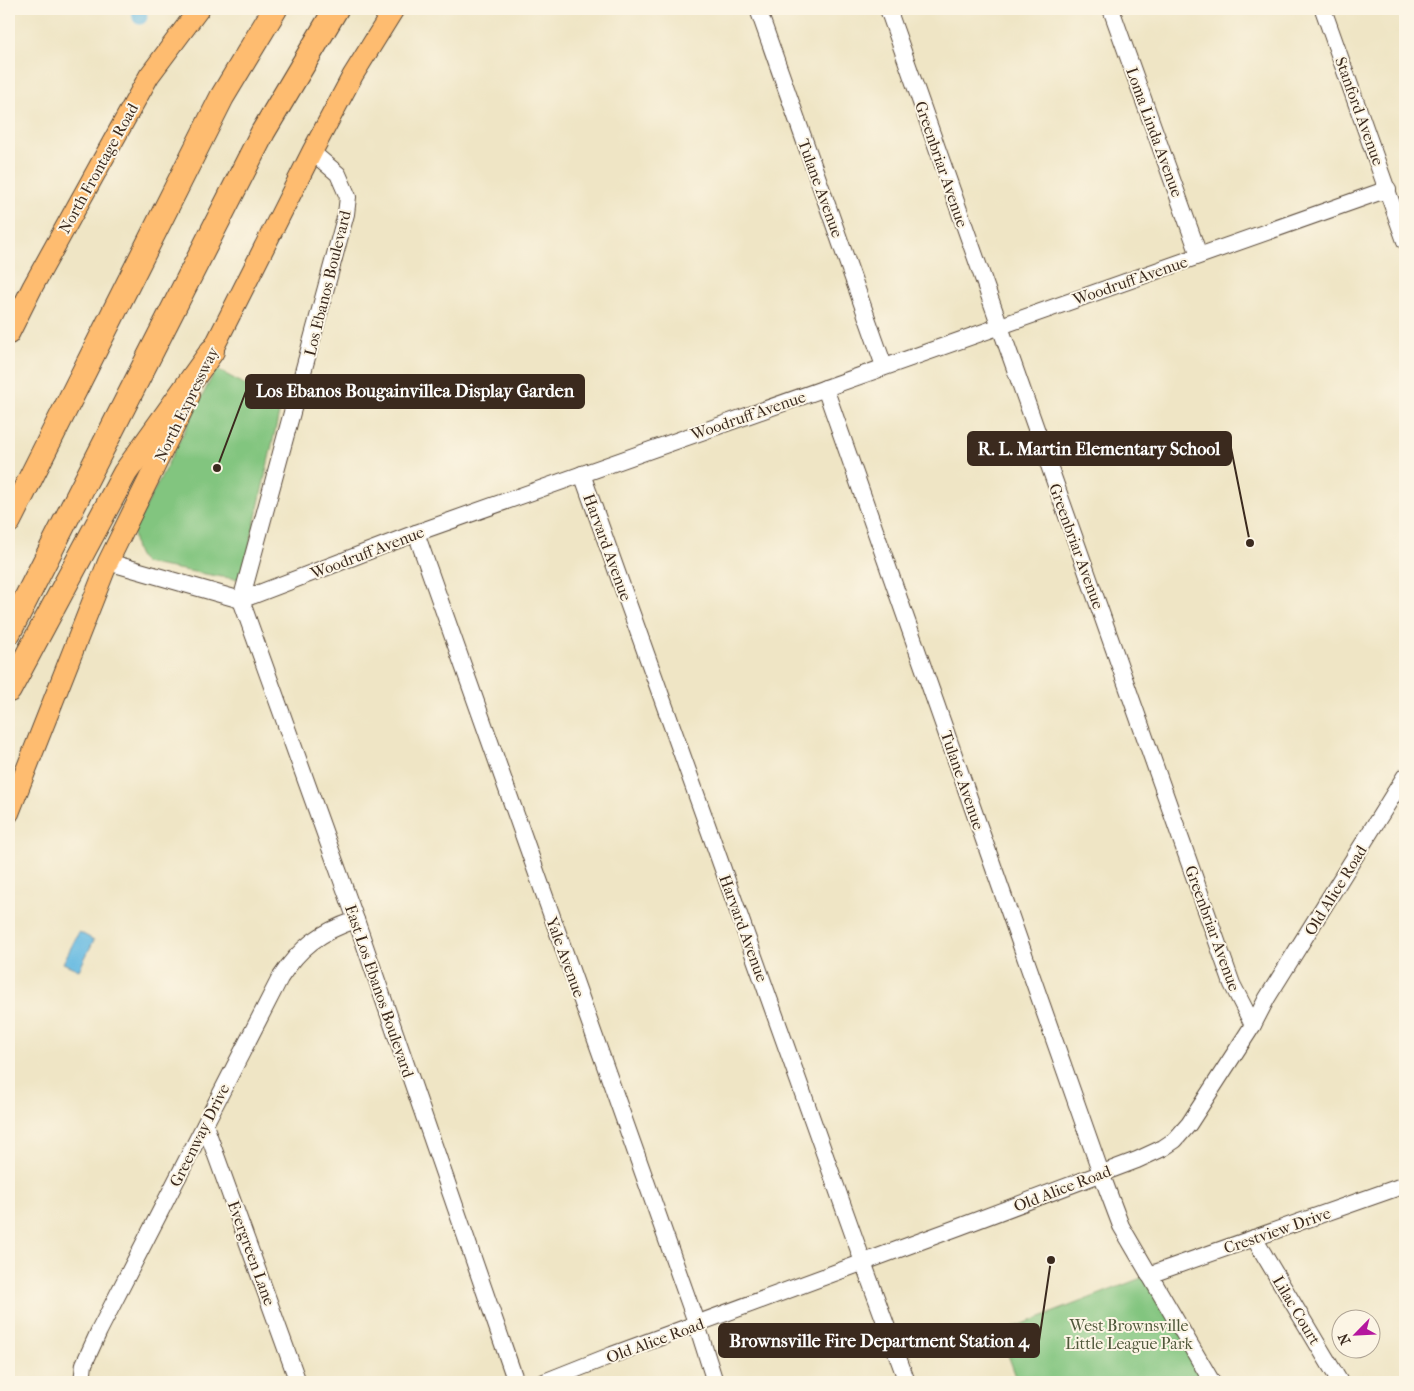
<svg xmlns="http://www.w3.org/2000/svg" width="1414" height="1391" viewBox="0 0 1414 1391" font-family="'IM FELL French Canon',serif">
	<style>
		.green { fill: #82c57f; stroke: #5e784e }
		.water { fill: #65bae2; stroke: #507280 }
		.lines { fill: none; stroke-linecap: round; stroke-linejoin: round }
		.canal { stroke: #65bae2; stroke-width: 15 }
		.minor-casing { stroke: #564637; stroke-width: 18 }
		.major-casing { stroke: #564637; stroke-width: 22 }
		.highway-casing { stroke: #564637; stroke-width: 26 }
		.minor { stroke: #fff; stroke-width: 16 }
		.major { stroke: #febc70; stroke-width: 20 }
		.highway { stroke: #febc70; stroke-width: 24 }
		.labels { text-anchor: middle; stroke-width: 4; stroke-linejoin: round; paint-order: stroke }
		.street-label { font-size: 16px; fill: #3b2a1e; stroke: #fcf5e5 }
		.park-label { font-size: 16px; fill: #50583b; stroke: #fcf5e5 }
		.leader { fill: none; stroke: #3b2a1e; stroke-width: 2 }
		.callout-dot { fill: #3b2a1e; stroke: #fcf5e5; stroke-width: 2 }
		.callout { fill: #3b2a1e; stroke: #3b2a1e; stroke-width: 2 }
		.callout-label { font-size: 18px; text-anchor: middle; font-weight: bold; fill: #fff }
	</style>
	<rect width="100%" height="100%" fill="#fcf5e5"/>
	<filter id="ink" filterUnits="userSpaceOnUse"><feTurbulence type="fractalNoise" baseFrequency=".02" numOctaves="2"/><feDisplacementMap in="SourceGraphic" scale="10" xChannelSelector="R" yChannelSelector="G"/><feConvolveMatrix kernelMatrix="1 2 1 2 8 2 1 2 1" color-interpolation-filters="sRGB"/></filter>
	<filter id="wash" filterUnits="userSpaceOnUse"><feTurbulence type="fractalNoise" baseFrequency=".0096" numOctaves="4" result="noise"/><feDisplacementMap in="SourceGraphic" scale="20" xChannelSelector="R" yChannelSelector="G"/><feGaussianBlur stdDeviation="1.12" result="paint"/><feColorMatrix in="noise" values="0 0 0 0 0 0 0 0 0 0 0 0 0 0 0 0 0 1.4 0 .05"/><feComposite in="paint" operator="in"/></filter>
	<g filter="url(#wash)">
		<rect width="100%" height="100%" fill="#efe5c5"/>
		<!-- green -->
		<g class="green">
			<path d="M216,369L281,404L248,553L239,579L222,577L144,563C135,552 135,545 133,532Z"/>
			<path d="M1149,1275L1212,1382H1018L1000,1333Z"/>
		</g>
		<!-- water -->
		<path class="water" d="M79,932L94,940L79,970L63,963Z"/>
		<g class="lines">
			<!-- canal -->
			<path class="canal" d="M139,9L140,17"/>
		</g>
	</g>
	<g filter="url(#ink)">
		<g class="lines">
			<defs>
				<g id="minor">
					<path d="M758,9L884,366"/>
					<path d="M888,9L1232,984L1253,1025"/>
					<path d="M1111,9L1199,255"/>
					<path d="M1323,9L1405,241"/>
					<path d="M825,388L1101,1173L1121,1226L1212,1382"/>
					<path d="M582,474L863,1262L907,1382"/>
					<path d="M416,533L697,1325L715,1382"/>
					<path d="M108,562L241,600L416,533L1388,189"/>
					<path d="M241,600L356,920L516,1382"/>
					<path d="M241,600L346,214L348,197L338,174L312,152"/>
					<path d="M205,1125L298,1382"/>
					<path d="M1254,1238L1340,1382"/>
					<path d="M1149,1275L1405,1185"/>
					<path d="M82,1382L84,1364L99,1331L280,978C300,947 320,932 356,920"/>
					<path d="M544,1382L612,1355L959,1227L1137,1160L1163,1148L1175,1140L1189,1124L1253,1025L1267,998L1405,776"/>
				</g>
				<g id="major">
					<path d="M9,334L33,286L149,76L199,9"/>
					<path d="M205,365L312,152L353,75L394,9"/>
					<path d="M9,813L108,562L190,395"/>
				</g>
				<g id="highway">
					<path d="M9,521L222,97L275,9"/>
					<path d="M9,632L263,132L336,9"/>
					<path d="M9,690L125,473L212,351"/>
				</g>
			</defs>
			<!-- minor casing -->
			<use href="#minor" class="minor-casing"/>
			<!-- major casing -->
			<use href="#major" class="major-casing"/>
			<!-- highway casing -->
			<use href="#highway" class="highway-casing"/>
			<!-- minor -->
			<use href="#minor" class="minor"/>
			<!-- major -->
			<use href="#major" class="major"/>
			<!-- highway -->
			<use href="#highway" class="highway"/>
		</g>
	</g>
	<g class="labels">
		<!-- street labels -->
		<g class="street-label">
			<text transform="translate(1360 111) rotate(70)" y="6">Stanford Avenue</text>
			<text transform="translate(1155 132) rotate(70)" y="6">Loma Linda Avenue</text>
			<text transform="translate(942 164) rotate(71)" y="6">Greenbriar Avenue</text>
			<text transform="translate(98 168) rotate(-61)" y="6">North Frontage Road</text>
			<text transform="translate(821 188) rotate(70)" y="6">Tulane Avenue</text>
			<text transform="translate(1130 280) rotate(-19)" y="6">Woodruff Avenue</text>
			<text transform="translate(327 283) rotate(-76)" y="6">Los Ebanos Boulevard</text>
			<text transform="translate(186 404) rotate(-64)" y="6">North Expressway</text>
			<text transform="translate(748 415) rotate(-19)" y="6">Woodruff Avenue</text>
			<text transform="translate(1077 546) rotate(70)" y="6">Greenbriar Avenue</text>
			<text transform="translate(608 547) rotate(70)" y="6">Harvard Avenue</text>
			<text transform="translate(367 552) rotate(-21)" y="6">Woodruff Avenue</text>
			<text transform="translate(963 780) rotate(71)" y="6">Tulane Avenue</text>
			<text transform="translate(1335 890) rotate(-58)" y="6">Old Alice Road</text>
			<text transform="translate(744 928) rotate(70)" y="6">Harvard Avenue</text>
			<text transform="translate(1213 928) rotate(70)" y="6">Greenbriar Avenue</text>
			<text transform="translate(566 957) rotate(70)" y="6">Yale Avenue</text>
			<text transform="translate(380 991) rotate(71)" y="6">East Los Ebanos Boulevard</text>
			<text transform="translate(199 1135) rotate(-63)" y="6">Greenway Drive</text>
			<text transform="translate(1062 1188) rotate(-21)" y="6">Old Alice Road</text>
			<text transform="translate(1277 1230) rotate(-19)" y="6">Crestview Drive</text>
			<text transform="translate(252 1253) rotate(70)" y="6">Evergreen Lane</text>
			<text transform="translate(1297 1310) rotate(59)" y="6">Lilac Court</text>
			<text transform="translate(655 1340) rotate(-20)" y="6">Old Alice Road</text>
		</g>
		<!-- park labels -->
		<g class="park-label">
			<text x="1129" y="1331">West Brownsville<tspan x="1129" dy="18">Little League Park</tspan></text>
		</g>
	</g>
	<!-- callouts -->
	<path class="leader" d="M217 468L246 391M1250 543L1231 448M1051 1260L1039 1341"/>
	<g class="callout-dot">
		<circle cx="217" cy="468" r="5"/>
		<circle cx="1250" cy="543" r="5"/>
		<circle cx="1051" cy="1260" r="5"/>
	</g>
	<g class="callout">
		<rect x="246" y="375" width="338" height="33" rx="5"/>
		<rect x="968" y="432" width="263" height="33" rx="5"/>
		<rect x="719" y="1324" width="320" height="33" rx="5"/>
	</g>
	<g class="callout-label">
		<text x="415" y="397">Los Ebanos Bougainvillea Display Garden</text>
		<text x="1099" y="455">R. L. Martin Elementary School</text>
		<text x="879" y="1347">Brownsville Fire Department Station 4</text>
	</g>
	<!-- margin -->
	<rect width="1414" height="1391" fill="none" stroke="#fcf5e5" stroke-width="30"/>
	<!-- north arrow -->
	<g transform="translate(1356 1334) rotate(246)"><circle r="24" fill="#fcf5e5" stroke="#afa495"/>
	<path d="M0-4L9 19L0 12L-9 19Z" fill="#b5179e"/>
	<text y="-8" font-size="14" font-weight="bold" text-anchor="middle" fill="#3b2a1e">N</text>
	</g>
</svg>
